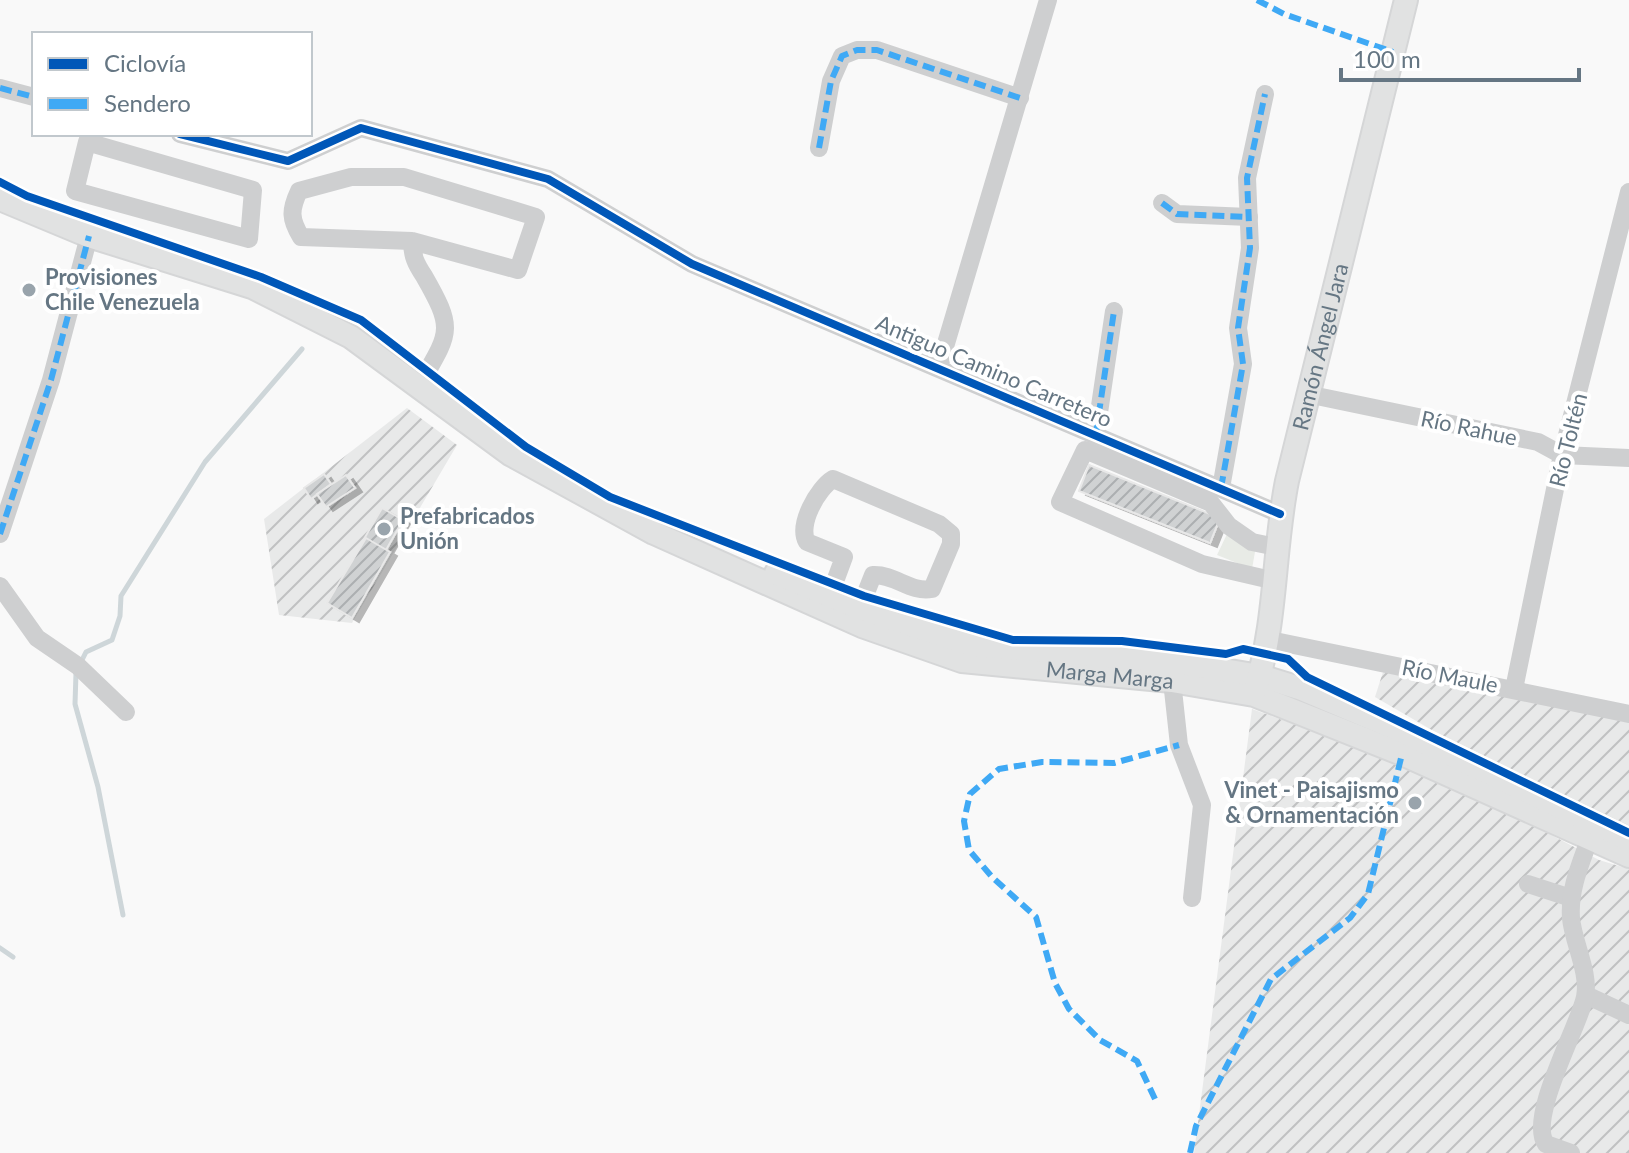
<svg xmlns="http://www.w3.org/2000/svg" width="1629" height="1153" viewBox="0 0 1629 1153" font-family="Lato,sans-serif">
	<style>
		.industrial { fill: url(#industrial-furrows) }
		.grass { fill: #e8ebe6 }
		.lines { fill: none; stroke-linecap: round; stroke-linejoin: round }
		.stream { stroke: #ced6d9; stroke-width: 5 }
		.building { fill: url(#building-hatch); stroke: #e8e8e8; stroke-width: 2; filter: url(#shadow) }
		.major-casing { stroke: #d5d6d7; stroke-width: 26 }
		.minor { stroke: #cecfd0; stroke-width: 18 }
		.major { stroke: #e1e2e2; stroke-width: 22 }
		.quiet { stroke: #3fa9f5; stroke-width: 6; stroke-dasharray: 12 6; stroke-linecap: butt }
		.cycleway-casing { stroke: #fff; stroke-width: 13 }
		.cycleway { stroke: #0057b8; stroke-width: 8 }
		.poi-dot { fill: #99a4ac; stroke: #fff; stroke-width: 3 }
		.labels { text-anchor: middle; stroke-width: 8; stroke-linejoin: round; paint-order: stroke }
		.poi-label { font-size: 22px; font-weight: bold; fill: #657683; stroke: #fff; text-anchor: start }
		.street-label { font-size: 22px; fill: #657683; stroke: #fff }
	</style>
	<defs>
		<pattern id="industrial-furrows" width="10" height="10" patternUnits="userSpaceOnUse" patternTransform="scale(2)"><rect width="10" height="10" fill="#e8e9e9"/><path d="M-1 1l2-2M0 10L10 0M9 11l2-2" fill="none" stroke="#c0c1c2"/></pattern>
		<pattern id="building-hatch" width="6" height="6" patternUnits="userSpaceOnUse" patternTransform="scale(2)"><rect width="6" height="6" fill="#d0d2d3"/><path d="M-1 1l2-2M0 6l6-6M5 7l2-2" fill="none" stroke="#acafb1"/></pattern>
		<filter id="shadow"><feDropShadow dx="7" dy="4" stdDeviation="0" flood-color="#0004"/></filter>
	</defs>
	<rect width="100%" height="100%" fill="#f9f9f9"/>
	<!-- industrial -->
	<g class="industrial">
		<path d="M407,408L457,445L352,623L279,615L264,519Z"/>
		<path d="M1383,672L1629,720V828L1430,729L1375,697Z"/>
		<path d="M1252,709L1444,779L1599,860L1629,869V1153H1194Z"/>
	</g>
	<!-- grass -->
	<path class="grass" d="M1228,532L1256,546L1252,569L1217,555Z"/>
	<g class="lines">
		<!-- stream -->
		<g class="stream">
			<path d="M80,664L86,652L112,640L120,616L121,596L205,462L302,349"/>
			<path d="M76,673L75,704L98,787L123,915"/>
			<path d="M0,948L13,957"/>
		</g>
	</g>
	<!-- building -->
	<g class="building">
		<path d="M1089,465L1220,518L1210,543L1079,491Z"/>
		<path d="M324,474L331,484L311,499L304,488Z"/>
		<path d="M346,475L355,488L326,507L317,494Z"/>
		<path d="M382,508L403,520L386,550L364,539Z"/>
		<path d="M366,538L390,552L352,618L327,603Z"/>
	</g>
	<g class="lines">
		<defs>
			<g id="major">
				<path id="s1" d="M0,199L89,236L252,287L351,337L510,454L654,533L862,626L962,661L1172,681L1254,695L1402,754L1629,856"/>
				<path d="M776,573L860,608L972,645L1169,661L1260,676L1302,689L1397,729L1629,840"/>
				<path id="s2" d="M1255,690C1277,621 1273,551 1287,481L1406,0"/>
			</g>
		</defs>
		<!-- major casing -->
		<use href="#major" class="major-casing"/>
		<!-- minor -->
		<g class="minor">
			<path d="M0,88L34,97"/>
			<path d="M180,134L288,161L361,128L548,179L692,264L1280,514"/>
			<path d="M87,142L253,190L249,239L75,191Z"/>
			<path d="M819,148L831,81L842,56L857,50H877L1020,98"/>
			<path d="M1162,203L1177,214L1249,217"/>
			<path d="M412,241L301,237C290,219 290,210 299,191L351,177H404L536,217L518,270L412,241C412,256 416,264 424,276C455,330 450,332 420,384"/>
			<path d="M939,367L1048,0"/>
			<path d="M1307,394L1538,442L1562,455L1629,458"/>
			<path d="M1096,433L1114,311"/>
			<path d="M1221,488L1243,364L1238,328L1250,248L1247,178L1265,94"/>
			<path d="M0,534L51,380L89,236"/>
			<path d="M1275,581L1202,564L1060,502L1085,450L1211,503L1229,526L1252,542L1276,547"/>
			<path d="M0,586L37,638L78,666L126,712"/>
			<path d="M830,595L844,557L807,542C797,525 818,488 833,479L939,524L951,534V544L932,589C910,593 895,574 873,575L860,608"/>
			<path d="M1270,640L1629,714"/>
			<path d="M1172,681L1179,745L1202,805L1192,898"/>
			<path d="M1514,689L1562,455L1629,192"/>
			<path d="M1528,884L1571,898"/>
			<path d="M1586,995L1629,1015"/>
			<path d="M1571,1153L1546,1144C1527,1118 1579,1026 1585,997C1590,973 1573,942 1571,918C1569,890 1580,865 1589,840"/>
		</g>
		<!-- major -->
		<use href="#major" class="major"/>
		<!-- quiet -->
		<g class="quiet">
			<path d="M1257,0L1284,14L1393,52"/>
			<path d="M0,88L34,97"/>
			<path d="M819,148L831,81L842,56L857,50H877L1020,98"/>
			<path d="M1162,203L1177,214L1249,217"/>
			<path d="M1096,433L1114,311"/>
			<path d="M1221,488L1243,364L1238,328L1250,248L1247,178L1265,94"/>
			<path d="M0,534L51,380L89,236"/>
			<path d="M1155,1099L1137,1061L1100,1040L1069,1009L1055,983L1036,917L992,877L969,850L964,821L970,794L999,769L1042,762L1114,763L1179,745"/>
			<path d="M1190,1153L1196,1126L1271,979L1350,918L1368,894L1402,754"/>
		</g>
		<defs>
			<g id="cycleway">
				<path d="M180,134L288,161L361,128L548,179L692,264L1280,514"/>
				<path d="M0,182L27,196L261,277L361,320L526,447L610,497L864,596L1013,640L1122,641L1226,654L1243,649L1288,659L1307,677L1629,833"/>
			</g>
		</defs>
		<!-- cycleway casing -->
		<use href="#cycleway" class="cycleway-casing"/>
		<!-- cycleway -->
		<use href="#cycleway" class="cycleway"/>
	</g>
	<!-- markers -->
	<g class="poi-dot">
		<circle cx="29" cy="290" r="8"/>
		<circle cx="384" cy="529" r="8"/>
		<circle cx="1415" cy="803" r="8"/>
	</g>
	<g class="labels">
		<!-- poi labels -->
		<g class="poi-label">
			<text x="45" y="285">Provisiones<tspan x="45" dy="25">Chile Venezuela</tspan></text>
			<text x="400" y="524">Prefabricados<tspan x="400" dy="25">Unión</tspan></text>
			<text x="1399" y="798" text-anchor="end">Vinet - Paisajismo<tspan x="1399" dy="25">&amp; Ornamentación</tspan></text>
		</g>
		<!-- street labels -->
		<g class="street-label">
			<text dy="8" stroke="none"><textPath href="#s2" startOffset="350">Ramón Ángel Jara</textPath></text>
			<text transform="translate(994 371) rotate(23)" y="8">Antiguo Camino Carretero</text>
			<text transform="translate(1469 428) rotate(12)" y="8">Río Rahue</text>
			<text transform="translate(1568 440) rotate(-76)" y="8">Río Toltén</text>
			<text transform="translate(1450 676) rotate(11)" y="8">Río Maule</text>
			<text dy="8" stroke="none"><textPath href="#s1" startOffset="1222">Marga Marga</textPath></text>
		</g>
	</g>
	<!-- legend -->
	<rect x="32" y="32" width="280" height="104" fill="#ffffff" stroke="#c1c8cd" stroke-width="2"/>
	<rect x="48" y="58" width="40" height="12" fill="#0057b8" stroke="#c1c8cd" stroke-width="2"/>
	<text x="104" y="72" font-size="24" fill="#657683">Ciclovía</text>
	<rect x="48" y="98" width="40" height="12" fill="#3fa9f5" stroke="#c1c8cd" stroke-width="2"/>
	<text x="104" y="112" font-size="24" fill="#657683">Sendero</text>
	<!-- scale -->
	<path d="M1341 68v12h238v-12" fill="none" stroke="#657683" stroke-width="4"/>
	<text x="1353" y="68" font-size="24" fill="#657683" stroke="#ffffff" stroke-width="6" paint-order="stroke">100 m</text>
</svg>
